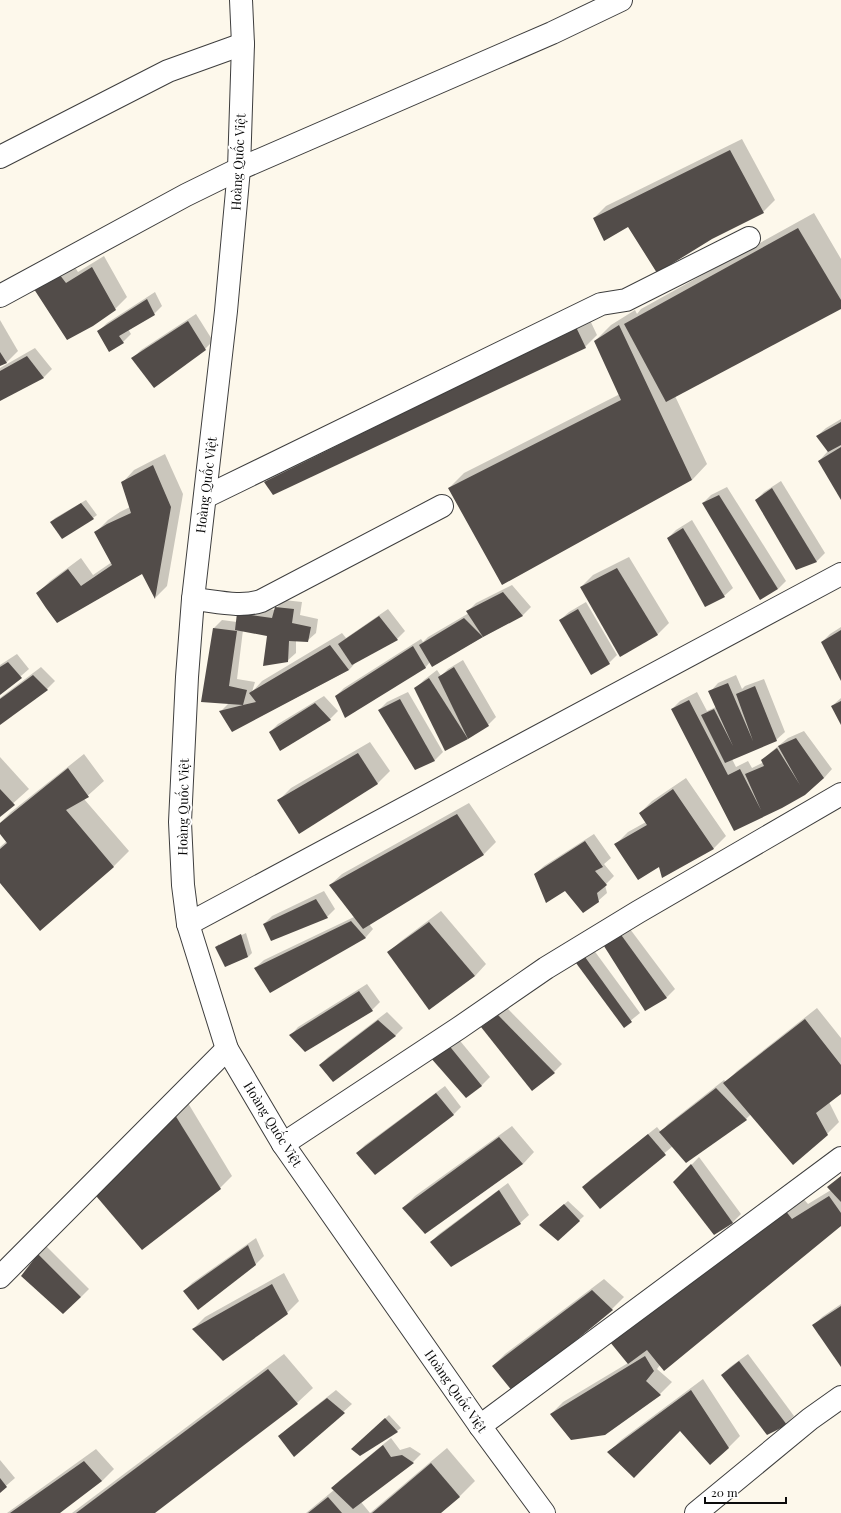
<svg xmlns="http://www.w3.org/2000/svg" width="841" height="1513" viewBox="0 0 841 1513" font-family="'Playfair Display',serif">
	<style>
		.shadow { fill: #0003 }
		.building { fill: #524c49 }
		.lines { fill: none; stroke-linecap: round; stroke-linejoin: round }
		.minor-casing { stroke: #3e3e3e; stroke-width: 24 }
		.minor { stroke: #fff; stroke-width: 22 }
		.labels { text-anchor: middle; stroke-width: 4; stroke-linejoin: round; paint-order: stroke }
		.street-label { font-size: 13px; fill: #0b0b0b; stroke: #fff }
	</style>
	<rect width="100%" height="100%" fill="#fdf8eb"/>
	<!-- shadow -->
	<g class="shadow">
		<path d="M742,139L775,200L763,212L628,226L594,218L606,206Z"/>
		<path d="M814,213L841,259V308L675,396L707,464L692,480L449,488L464,473L620,394L595,341L611,325L635,310L637,314L641,309Z"/>
		<path d="M104,256L127,297L115,309L33,286L69,258L78,272Z"/>
		<path d="M155,292L162,306L154,314L128,329L131,334L123,342L110,351L99,331L107,323Z"/>
		<path d="M196,314L213,341L205,349L133,358L141,350Z"/>
		<path d="M588,316L597,335L585,347L265,482L277,470Z"/>
		<path d="M0,320L18,351L6,363L0,365Z"/>
		<path d="M35,348L52,369L44,377L0,400V368Z"/>
		<path d="M841,419V498L819,461L828,451L817,436L826,428Z"/>
		<path d="M165,454L183,494L167,586L156,597L143,573L58,621L38,593L50,581L81,558L93,575L112,562L96,532L108,520L120,512L130,507L122,483L134,470Z"/>
		<path d="M781,481L825,553L817,561L796,569L756,500L764,492Z"/>
		<path d="M727,487L786,581L778,589L703,503L711,495Z"/>
		<path d="M86,500L97,515L93,518L51,522L55,518Z"/>
		<path d="M692,520L733,588L724,596L668,538L676,530Z"/>
		<path d="M629,557L669,623L657,635L581,587L593,575Z"/>
		<path d="M512,585L531,607L523,615L432,665L430,662L425,668L336,696L344,688L421,639L423,642L428,637L469,613L468,611L476,603Z"/>
		<path d="M284,600L302,602L300,615L318,619L316,633L307,641H296V653L287,661L268,635L243,630L237,679L255,682L252,692L262,681L342,633L346,638L388,609L405,631L397,639L357,661L349,670L232,731L221,711L229,703L214,628L222,620L237,622L246,605L275,610Z"/>
		<path d="M586,602L617,655L609,663L560,620L569,612Z"/>
		<path d="M841,627V680L822,642L830,634Z"/>
		<path d="M17,654L29,669L0,694V665Z"/>
		<path d="M463,660L496,717L488,725L468,738L445,749L416,688L424,680L437,670L441,676L448,669Z"/>
		<path d="M41,667L55,681L47,689L0,723V698Z"/>
		<path d="M736,675L742,689L745,686L764,679L785,732L776,740L732,759L736,767L748,761L752,768L764,762L763,760L771,752L788,738L804,731L832,769L824,778L735,830L672,709L680,701L697,692L707,711L716,707L710,692L718,683Z"/>
		<path d="M408,692L443,752L435,760L415,769L379,710L387,702Z"/>
		<path d="M324,696L338,711L330,719L270,732L278,724Z"/>
		<path d="M841,698V723L832,706Z"/>
		<path d="M370,742L390,771L378,783L299,833L279,800L291,788Z"/>
		<path d="M84,754L104,781L84,799L129,851L114,866L40,930L0,882V847L7,841L0,833V823L11,812Z"/>
		<path d="M0,757L29,789L0,815Z"/>
		<path d="M686,778L726,836L714,848L663,876L659,866L616,844L628,832L646,822L640,813L652,801Z"/>
		<path d="M469,803L496,842L484,854L369,924L373,929L366,937L270,991L255,968L264,960L354,917L330,885L342,874Z"/>
		<path d="M594,834L611,858L604,864L614,876L605,885L607,893L598,901L566,889L535,874L544,866Z"/>
		<path d="M324,891L335,909L327,917L264,924L272,916Z"/>
		<path d="M441,911L486,964L475,976L389,952L401,941Z"/>
		<path d="M627,925L675,989L667,997L645,1009L605,947Z"/>
		<path d="M246,933L252,953L248,957L225,965L216,947L219,944V946Z"/>
		<path d="M593,949L640,1013L624,1026L578,963Z"/>
		<path d="M367,984L380,1002L372,1010L291,1035L298,1027Z"/>
		<path d="M507,1008L562,1064L554,1072L482,1027L490,1019Z"/>
		<path d="M817,1008L841,1038V1093L829,1102L839,1122L827,1134L751,1114L746,1119L673,1146L600,1207L583,1187L591,1179L657,1127L661,1132L668,1124L724,1080L726,1082L737,1071Z"/>
		<path d="M387,1012L403,1028L395,1036L320,1065L328,1057Z"/>
		<path d="M456,1036L490,1077L481,1086L440,1049Z"/>
		<path d="M445,1086L461,1107L453,1115L357,1153L365,1145Z"/>
		<path d="M188,1103L232,1176L220,1188L105,1178Z"/>
		<path d="M512,1126L534,1152L523,1164L403,1208L415,1196Z"/>
		<path d="M699,1157L741,1214L733,1222L714,1234L675,1182Z"/>
		<path d="M841,1176V1224L660,1365L657,1369L672,1382L660,1394L551,1414L563,1402L628,1363L801,1196L808,1204L831,1190L828,1187Z"/>
		<path d="M508,1183L529,1215L520,1223L451,1265L431,1242L439,1234Z"/>
		<path d="M568,1201L584,1216L558,1240L545,1221Z"/>
		<path d="M256,1238L264,1256L255,1265L184,1291L192,1283Z"/>
		<path d="M46,1246L89,1289L81,1297L38,1254Z"/>
		<path d="M284,1273L299,1301L287,1313L193,1329L205,1317Z"/>
		<path d="M604,1279L624,1297L612,1309L513,1390L493,1366L505,1354Z"/>
		<path d="M841,1304V1365L814,1325L822,1317Z"/>
		<path d="M284,1354L313,1388L297,1403L153,1513H72Z"/>
		<path d="M748,1354L794,1416L786,1424L768,1434L722,1375L730,1367Z"/>
		<path d="M703,1379L740,1436L728,1448L680,1430L609,1452L621,1440Z"/>
		<path d="M336,1390L352,1404L294,1456L280,1436L288,1428Z"/>
		<path d="M389,1415L401,1428L397,1431L360,1455L352,1449Z"/>
		<path d="M391,1438L400,1450L410,1447L421,1454L413,1462L361,1502L370,1513H306L334,1490L332,1488L340,1480Z"/>
		<path d="M447,1448L475,1481L459,1497L440,1513H370Z"/>
		<path d="M96,1449L114,1469L102,1481L58,1513H7Z"/>
		<path d="M0,1460L15,1478L0,1491Z"/>
	</g>
	<!-- building -->
	<g class="building">
		<path d="M730,150L764,213L712,239L657,273L628,227L604,241L593,218Z"/>
		<path d="M798,228L841,300V309L666,402L624,324Z"/>
		<path d="M92,267L116,310L93,326L67,340L32,286L56,270L66,283Z"/>
		<path d="M147,299L155,315L119,336L124,343L109,352L97,331Z"/>
		<path d="M188,321L206,350L154,388L131,358Z"/>
		<path d="M619,325L692,480L502,585L448,488L621,400L594,341Z"/>
		<path d="M576,327L586,348L273,495L264,482Z"/>
		<path d="M0,352L7,363L0,366Z"/>
		<path d="M27,356L44,378L0,401V371Z"/>
		<path d="M841,422V445L828,452L816,436Z"/>
		<path d="M841,447V500L818,461Z"/>
		<path d="M153,465L171,507L155,599L142,574L57,623L46,608L36,593L68,569L81,586L112,565L94,532L107,524L131,513L121,482Z"/>
		<path d="M772,488L817,562L796,570L755,500Z"/>
		<path d="M719,495L778,589L760,600L702,503Z"/>
		<path d="M81,503L94,519L62,539L50,522Z"/>
		<path d="M683,528L725,597L705,607L667,538Z"/>
		<path d="M617,568L658,635L620,657L580,587Z"/>
		<path d="M503,592L523,616L483,637L466,611Z"/>
		<path d="M275,607L294,609L292,623L311,627L308,642L289,641L288,662L263,666L267,636L235,630L237,613L272,618Z"/>
		<path d="M578,609L610,664L591,675L559,620Z"/>
		<path d="M379,616L398,640L352,665L338,644Z"/>
		<path d="M464,618L483,637L432,667L419,645Z"/>
		<path d="M213,628L237,631L229,686L247,690L243,705L256,702L249,693L330,645L349,670L232,732L219,711L243,705L201,702Z"/>
		<path d="M841,630V681L821,642Z"/>
		<path d="M413,646L426,668L345,718L335,696Z"/>
		<path d="M8,662L22,678L0,695V667Z"/>
		<path d="M454,667L489,726L468,739L438,677Z"/>
		<path d="M33,675L48,690L0,725V699Z"/>
		<path d="M429,678L468,739L445,751L414,688Z"/>
		<path d="M728,683L753,741L736,694L755,686L777,741L725,763L701,715L714,709L733,746L708,691Z"/>
		<path d="M400,699L435,761L415,770L378,710Z"/>
		<path d="M689,700L728,775L740,769L761,810L745,774L764,766L761,760L777,748L800,785L778,746L796,738L824,778L805,795L782,808L734,831L671,709Z"/>
		<path d="M841,701V725L831,706Z"/>
		<path d="M315,703L331,720L280,751L269,732Z"/>
		<path d="M358,753L378,784L299,834L277,800Z"/>
		<path d="M68,768L89,797L66,810L114,867L40,931L0,883V849L7,843L0,834V823Z"/>
		<path d="M0,789L15,805L0,817Z"/>
		<path d="M673,789L714,849L662,878L659,867L638,880L614,844L647,825L639,813Z"/>
		<path d="M457,814L484,855L363,929L329,885Z"/>
		<path d="M585,841L603,867L595,871L607,885L597,893L599,902L583,913L565,891L546,903L534,874Z"/>
		<path d="M316,899L328,918L271,941L263,924Z"/>
		<path d="M351,921L366,938L270,993L254,968Z"/>
		<path d="M429,922L475,976L429,1010L387,952Z"/>
		<path d="M619,932L667,998L645,1011L604,946Z"/>
		<path d="M241,934L248,957L225,967L215,947Z"/>
		<path d="M585,957L632,1022L624,1028L576,963Z"/>
		<path d="M359,991L373,1011L305,1052L289,1035Z"/>
		<path d="M498,1015L555,1073L532,1091L481,1027Z"/>
		<path d="M805,1019L841,1065V1094L816,1113L828,1135L793,1165L723,1083Z"/>
		<path d="M378,1020L396,1036L333,1082L319,1065Z"/>
		<path d="M447,1043L482,1086L466,1098L430,1057Z"/>
		<path d="M716,1088L747,1120L686,1163L659,1132Z"/>
		<path d="M436,1093L454,1115L375,1175L356,1153Z"/>
		<path d="M175,1115L221,1189L142,1250L91,1190Z"/>
		<path d="M648,1134L666,1155L600,1209L582,1187Z"/>
		<path d="M499,1137L523,1164L425,1234L402,1208Z"/>
		<path d="M691,1164L733,1223L714,1235L673,1182Z"/>
		<path d="M841,1176V1202L827,1187Z"/>
		<path d="M499,1190L521,1224L451,1267L430,1242Z"/>
		<path d="M829,1196L841,1213V1226L664,1371L647,1350L628,1364L610,1342L785,1210L792,1219Z"/>
		<path d="M564,1204L580,1221L558,1241L539,1225Z"/>
		<path d="M248,1245L256,1265L198,1310L183,1291Z"/>
		<path d="M38,1254L81,1297L63,1314L21,1276Z"/>
		<path d="M272,1284L288,1314L223,1361L192,1329Z"/>
		<path d="M592,1290L613,1310L513,1392L492,1366Z"/>
		<path d="M841,1306V1367L812,1325Z"/>
		<path d="M645,1356L654,1371L646,1381L661,1395L605,1435L571,1440L550,1414Z"/>
		<path d="M739,1361L787,1425L767,1435L721,1375Z"/>
		<path d="M268,1369L298,1404L155,1513H76Z"/>
		<path d="M691,1390L729,1448L710,1465L680,1431L634,1478L607,1452Z"/>
		<path d="M327,1398L345,1413L294,1457L278,1436Z"/>
		<path d="M385,1418L398,1432L360,1456L351,1449Z"/>
		<path d="M383,1445L391,1457L402,1455L414,1463L353,1509L331,1488Z"/>
		<path d="M84,1461L102,1481L60,1513H10Z"/>
		<path d="M431,1463L460,1497L441,1513H372Z"/>
		<path d="M0,1478L7,1487L0,1493Z"/>
		<path d="M328,1497L342,1513H308Z"/>
	</g>
	<g class="lines">
		<defs>
			<g id="minor">
				<path d="M241,0L243,44L239,169L226,311L193,599L187,677L180,822L183,885L188,924L227,1049L283,1144L480,1426L544,1513"/>
				<path d="M0,157L168,71L243,44"/>
				<path d="M0,296L186,195L239,169L552,33L621,0"/>
				<path d="M205,497L601,304L626,300L749,238"/>
				<path d="M193,599C215,601 240,608 261,601L442,506"/>
				<path d="M188,924L841,574"/>
				<path d="M283,1144L459,1028L546,968L638,912L841,794"/>
				<path d="M0,1277L227,1049"/>
				<path d="M480,1426L841,1158"/>
				<path d="M696,1513L810,1419L841,1397"/>
			</g>
		</defs>
		<!-- minor casing -->
		<use href="#minor" class="minor-casing"/>
		<!-- minor -->
		<use href="#minor" class="minor"/>
	</g>
	<g class="labels">
		<!-- street labels -->
		<g class="street-label">
			<text transform="translate(238 162) rotate(-87)" y="5">Hoàng Quốc Việt</text>
			<text transform="translate(206 485) rotate(-83)" y="5">Hoàng Quốc Việt</text>
			<text transform="translate(183 807) rotate(-89)" y="5">Hoàng Quốc Việt</text>
			<text transform="translate(273 1124) rotate(58)" y="5">Hoàng Quốc Việt</text>
			<text transform="translate(456 1391) rotate(55)" y="5">Hoàng Quốc Việt</text>
		</g>
	</g>
	<!-- scale -->
	<path d="M705 1497v6h81v-6" fill="none" stroke="#0b0b0b" stroke-width="2"/>
	<text x="711" y="1497" font-size="12" fill="#0b0b0b" stroke="#ffffff" stroke-width="3" paint-order="stroke">20 m</text>
</svg>
